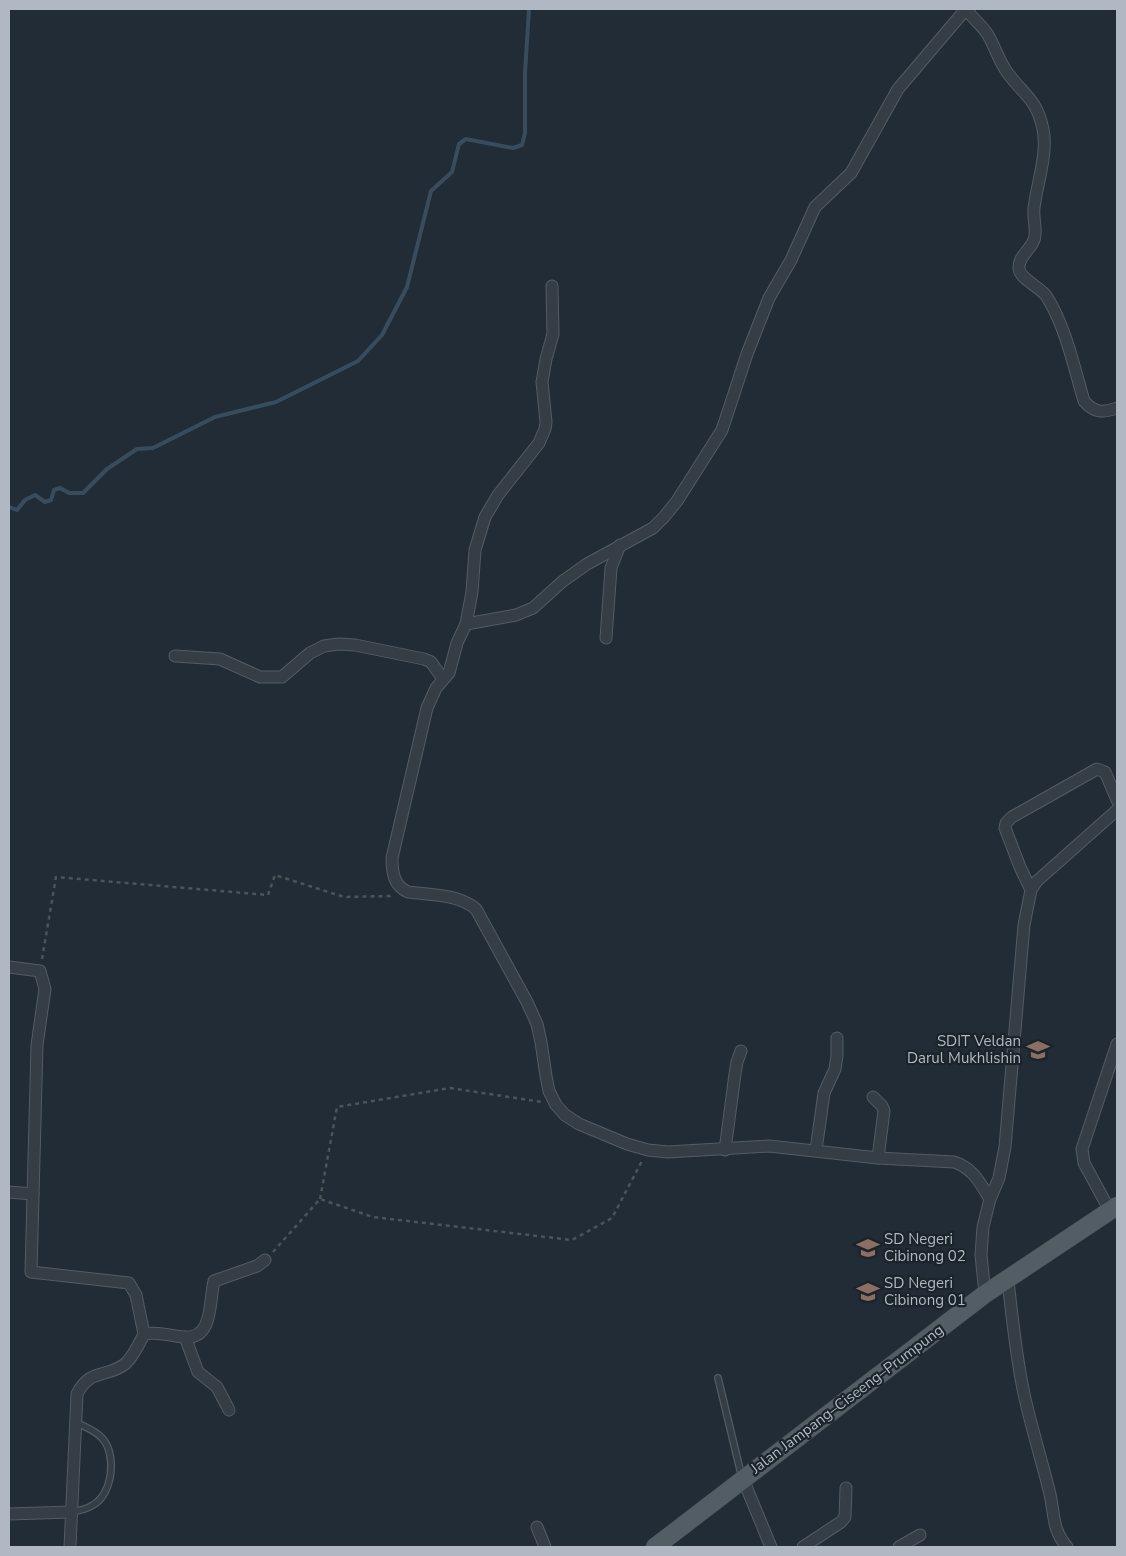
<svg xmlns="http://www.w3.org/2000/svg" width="1126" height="1556" viewBox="0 0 1126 1556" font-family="'Nunito Sans',sans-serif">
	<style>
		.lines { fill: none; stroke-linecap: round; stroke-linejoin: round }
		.stream { stroke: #394c5e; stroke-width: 4 }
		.lane-casing { stroke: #535c64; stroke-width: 8 }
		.street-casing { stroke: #535c64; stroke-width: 13 }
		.primary-casing { stroke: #3f4750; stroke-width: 19 }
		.path { stroke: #455758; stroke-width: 2.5; stroke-dasharray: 4 4; stroke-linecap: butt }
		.lane { stroke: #353e46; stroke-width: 5.5 }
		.street { stroke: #353e46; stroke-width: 11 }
		.primary { stroke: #535d66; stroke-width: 18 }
		.labels { text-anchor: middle; stroke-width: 4.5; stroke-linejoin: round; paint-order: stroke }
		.poi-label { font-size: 15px; fill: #b0b9c3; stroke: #1b232b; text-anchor: start }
		.street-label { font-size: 15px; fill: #b0b9c3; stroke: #1b232b }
	</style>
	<rect width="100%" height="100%" fill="#222c36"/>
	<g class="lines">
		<!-- stream -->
		<path class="stream" d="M9,507L17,510L25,500L35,495L45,502L51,500L54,490L60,488L69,493H83L107,469L137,449L153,448L215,417L276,402L358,361L382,335L407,287L431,191L452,172L459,144L466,139L513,148L522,145L525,133V73L529,9"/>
		<defs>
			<g id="lane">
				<path d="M718,1378L742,1478"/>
				<path d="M71,1512C78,1511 87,1509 93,1505C113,1494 117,1454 102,1438C95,1430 85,1427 75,1422"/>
			</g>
			<g id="street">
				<path d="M966,9C972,18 982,25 988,35C995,47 999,61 1007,72C1023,95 1036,97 1043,129C1048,154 1037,183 1034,208C1033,217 1036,226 1035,235C1035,247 1018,255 1019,268C1019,279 1041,287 1047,297C1066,328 1074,367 1084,401C1094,413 1103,413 1117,408"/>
				<path d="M552,286L553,334L546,359L542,382L546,422L545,429L539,443L498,495L485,517L475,550L472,592L466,624L457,643L449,673L436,688L427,708L392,858C392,873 394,886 408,892C431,895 458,894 476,909L527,1002L537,1024L541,1042L546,1076L549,1091L556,1105L565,1115L579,1124L627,1144L648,1150L668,1152L769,1146L878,1158L954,1162C973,1168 980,1183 990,1199"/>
				<path d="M466,624L516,615L533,608L563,581L587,564L653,528L664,517L677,501L722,430L747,354L769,298L791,260L815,207L851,173L898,89L966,9"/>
				<path d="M606,638L611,568L620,545"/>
				<path d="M175,656L220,659L260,677H282L310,653L324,646L339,644L355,645L424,659L431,662L443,679"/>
				<path d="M1031,890L1020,867L1005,828L1006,823L1012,817L1097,769L1105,772L1117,800"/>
				<path d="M9,967L40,971L45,989L37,1045L31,1272L129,1283L136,1295L144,1334"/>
				<path d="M873,1097L882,1106L884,1111L878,1158"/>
				<path d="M725,1150L735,1074L737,1062L741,1051"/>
				<path d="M816,1150L824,1093L835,1069L837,1056V1038"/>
				<path d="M9,1192L33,1194"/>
				<path d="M1110,1211L1084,1163L1082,1149L1117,1044"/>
				<path d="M1008,1280C1012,1318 1016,1356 1024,1394C1031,1426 1041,1458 1049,1490C1055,1513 1051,1528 1067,1547"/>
				<path d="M985,1294L981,1255L983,1227L990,1199L999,1178L1005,1147L1024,925L1031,890L1037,881L1117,810"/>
				<path d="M185,1337L198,1372L217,1387L229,1410"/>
				<path d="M743,1479L771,1547"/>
				<path d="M9,1514L71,1512"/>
				<path d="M537,1527L545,1547"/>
				<path d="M70,1547L77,1394C90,1368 107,1378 125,1364C133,1357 139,1344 144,1334C161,1331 168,1336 184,1337C214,1340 209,1300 214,1281L257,1266L265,1260"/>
				<path d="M803,1547L841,1522L845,1517L846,1488"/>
				<path d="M899,1547L920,1535"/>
			</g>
			<path id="primary" d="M655,1547L985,1294L1117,1206"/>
		</defs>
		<!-- lane casing -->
		<use href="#lane" class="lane-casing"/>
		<!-- street casing -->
		<use href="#street" class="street-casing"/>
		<!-- primary casing -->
		<use href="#primary" class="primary-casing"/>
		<!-- path -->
		<g class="path">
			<path d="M42,959L56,877L268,895L275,875L344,897L390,896L393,894"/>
			<path d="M320,1199L337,1107L450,1088L542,1102"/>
			<path d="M273,1252L320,1199L373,1217L572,1240L612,1218L643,1159"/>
		</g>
		<!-- lane -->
		<use href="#lane" class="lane"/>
		<!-- street -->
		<use href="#street" class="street"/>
		<!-- primary -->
		<use href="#primary" class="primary"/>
	</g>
	<!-- icons -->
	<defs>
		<symbol id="school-bare" viewBox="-9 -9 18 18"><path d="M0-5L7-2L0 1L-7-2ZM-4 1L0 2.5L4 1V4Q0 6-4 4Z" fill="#8d6e63" stroke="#1b232b" stroke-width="2.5" paint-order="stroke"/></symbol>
	</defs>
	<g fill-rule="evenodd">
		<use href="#school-bare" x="1022" y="1034" width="32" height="32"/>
		<use href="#school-bare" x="852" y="1232" width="32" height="32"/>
		<use href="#school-bare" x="852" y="1276" width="32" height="32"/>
	</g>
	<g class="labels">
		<!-- poi labels -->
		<g class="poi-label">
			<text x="1021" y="1046" text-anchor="end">SDIT Veldan<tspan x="1021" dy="17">Darul Mukhlishin</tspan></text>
			<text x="884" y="1244">SD Negeri<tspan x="884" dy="17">Cibinong 02</tspan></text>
			<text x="884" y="1288">SD Negeri<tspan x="884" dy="17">Cibinong 01</tspan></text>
		</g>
		<!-- street labels -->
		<g class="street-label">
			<text transform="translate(847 1399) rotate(-37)" y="5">Jalan Jampang–Ciseeng–Prumpung</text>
		</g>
	</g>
	<!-- border -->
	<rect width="1126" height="1556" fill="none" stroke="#b0b9c3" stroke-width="20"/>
</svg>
